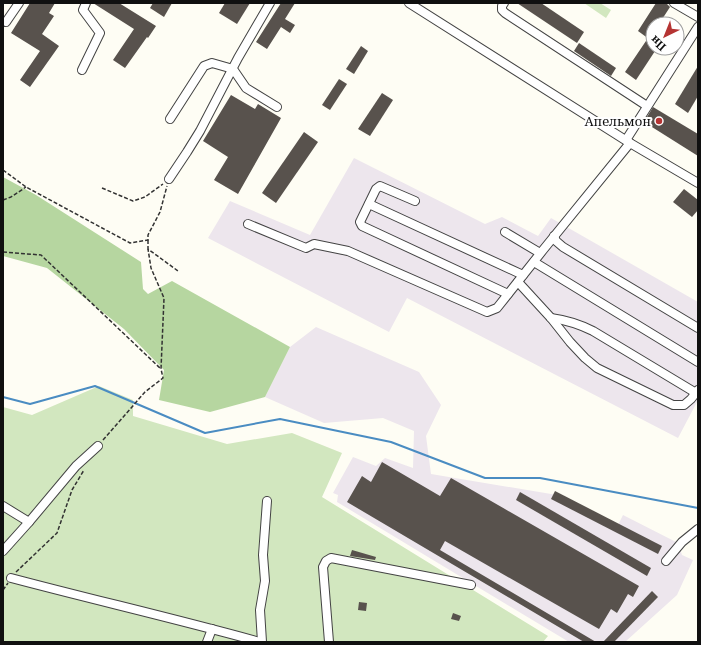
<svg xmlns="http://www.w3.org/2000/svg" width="701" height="645" viewBox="0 0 701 645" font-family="'Noto Serif',serif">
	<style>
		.industrial { fill: #ede6ed }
		.green { fill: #d2e7bf }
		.forest { fill: #b6d6a0 }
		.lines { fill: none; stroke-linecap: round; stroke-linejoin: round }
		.stream { stroke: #4a8cc2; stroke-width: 2 }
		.building { fill: #58524d }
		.minor-casing { stroke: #434343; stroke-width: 10 }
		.path { stroke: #323232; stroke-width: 1.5; stroke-dasharray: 4 2; stroke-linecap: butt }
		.minor { stroke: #fff; stroke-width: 8 }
		.poi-dot { fill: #b53433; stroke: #fff; stroke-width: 1.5 }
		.labels { text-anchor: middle; stroke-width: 4; stroke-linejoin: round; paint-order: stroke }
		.poi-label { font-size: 13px; fill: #101010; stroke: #fff; text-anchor: end }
	</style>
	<rect width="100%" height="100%" fill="#fefdf4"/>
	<!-- industrial -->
	<g class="industrial">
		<path d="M354,158L485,224L502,217L538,236L551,218L698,302V400L678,438L407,298L389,332L208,238L230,201L310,235Z"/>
		<path d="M316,327L419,372L441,405L426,436L431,474L557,495L618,525L623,515L678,543L682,555L693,560L677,595L625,642H569L337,502L338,495L333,493L353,457L376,466L385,458L413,468L414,431L383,418L324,423L265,397L290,347Z"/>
	</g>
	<!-- green -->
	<g class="green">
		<path d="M584,3H600L611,10L606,18Z"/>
		<path d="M99,386L133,400V416L227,444L292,433L342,453L322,497L548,636L543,642H3V407L32,415Z"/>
	</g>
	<!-- forest -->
	<path class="forest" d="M3,177L36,195L141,262L143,289L148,294L172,281L290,347L265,397L210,412L159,400L164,370L124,329L47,268L3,256Z"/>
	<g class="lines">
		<!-- stream -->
		<path class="stream" d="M3,397L30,404L95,386L205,433L280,419L391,442L485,478H540L698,508"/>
	</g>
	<!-- building -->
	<g class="building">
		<path d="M30,3H55L49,13L54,16L42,34L59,46L30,87L20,80L40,51L11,33Z"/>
		<path d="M93,3H119L156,26L148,38L147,37L125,68L113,60L134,29Z"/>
		<path d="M153,3H172L164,17L150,8Z"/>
		<path d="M225,3H250L237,24L219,13Z"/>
		<path d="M281,3H295L285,19L295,25L290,33L281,27L267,49L256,42Z"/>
		<path d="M517,3H541L584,32L577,43Z"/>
		<path d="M656,3H666L670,7L659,24H653V33L649,39L638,31Z"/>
		<path d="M648,38L653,42V48H657L636,80L625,72Z"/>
		<path d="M579,43L616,68L611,76L574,51Z"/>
		<path d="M361,46L368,51L354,74L346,69Z"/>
		<path d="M698,66V96L688,113L675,104Z"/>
		<path d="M339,79L347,84L330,110L322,105Z"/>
		<path d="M382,93L393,100L370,136L358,129Z"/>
		<path d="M231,95L255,109L258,104L281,118L238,194L214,180L228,157L203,141Z"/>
		<path d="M653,107L698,134V156L644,122Z"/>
		<path d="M304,132L318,142L276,203L262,193Z"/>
		<path d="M684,189L698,200V210L692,217L673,202Z"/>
		<path d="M382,462L440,496L451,478L639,586L633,597L628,594L617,613L611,609L599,629L445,541L440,550L596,642H584L347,502L362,476L371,482Z"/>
		<path d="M555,491L662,546L658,554L551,499Z"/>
		<path d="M520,492L651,568L647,576L516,500Z"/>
		<path d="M352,550L376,557L375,560L350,556Z"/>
		<path d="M652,591L658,597L614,642H603Z"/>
		<path d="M359,602L367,603L366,611L358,610Z"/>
		<path d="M453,613L461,616L459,621L451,619Z"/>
	</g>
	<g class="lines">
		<defs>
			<g id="minor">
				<path d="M409,3L630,143L698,183"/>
				<path d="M504,3L502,6V10L505,13L647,106"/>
				<path d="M674,3L698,17"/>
				<path d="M6,22L19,3"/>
				<path d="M82,70L100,33L83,10L86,3"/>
				<path d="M170,119L204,66L212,63L233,69L246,88L277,107"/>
				<path d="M626,140L698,27"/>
				<path d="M169,179L187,152L200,131L238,58L270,3"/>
				<path d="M415,201L380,186L376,189L360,222L362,226L508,294"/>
				<path d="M369,204L523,275"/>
				<path d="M248,224L306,248L314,244L348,251L487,312L497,308L543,250L630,143"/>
				<path d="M505,232L540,253"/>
				<path d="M554,236L556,241L563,247L698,328"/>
				<path d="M534,262L698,362"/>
				<path d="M518,282L551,318L570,342L585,358L597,368L673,405H684L691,399L698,390"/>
				<path d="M551,318C566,320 579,324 593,331L696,393"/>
				<path d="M3,506L29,522"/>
				<path d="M3,551L29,522L76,466L98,446"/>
				<path d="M666,561L682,542L698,529"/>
				<path d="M11,578C94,600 177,619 260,642"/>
				<path d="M207,642L212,629"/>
				<path d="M262,642L260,610L265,581L263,555L267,501"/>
				<path d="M329,642L323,567L326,561L331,558L471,585"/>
			</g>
		</defs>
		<!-- minor casing -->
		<use href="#minor" class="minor-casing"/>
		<!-- path -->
		<g class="path">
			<path d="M3,170L26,187L130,243L148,240V235L160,212L167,186"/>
			<path d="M102,188L133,201L145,197L163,184"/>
			<path d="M3,200L11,197L26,187"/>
			<path d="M148,240V249L178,271"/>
			<path d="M3,252L41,255L161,369"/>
			<path d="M103,440L145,392L163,378L161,369L164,298L151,268L148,249"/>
			<path d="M16,572L57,533L72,490L84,470"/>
			<path d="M3,590L8,583"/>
		</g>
		<!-- minor -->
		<use href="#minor" class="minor"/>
	</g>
	<!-- markers -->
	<circle class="poi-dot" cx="659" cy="121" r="4"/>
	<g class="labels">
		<!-- poi labels -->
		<g class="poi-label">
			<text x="651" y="126">Апельмон</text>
		</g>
	</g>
	<!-- border -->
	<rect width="701" height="645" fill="none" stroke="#101010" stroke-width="8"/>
	<!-- north arrow -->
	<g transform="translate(665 36) rotate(223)"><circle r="19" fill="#ffffff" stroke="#9f9f9f"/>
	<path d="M0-3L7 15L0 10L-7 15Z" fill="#b53433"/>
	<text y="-6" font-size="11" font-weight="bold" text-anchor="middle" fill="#101010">Пн</text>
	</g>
</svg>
